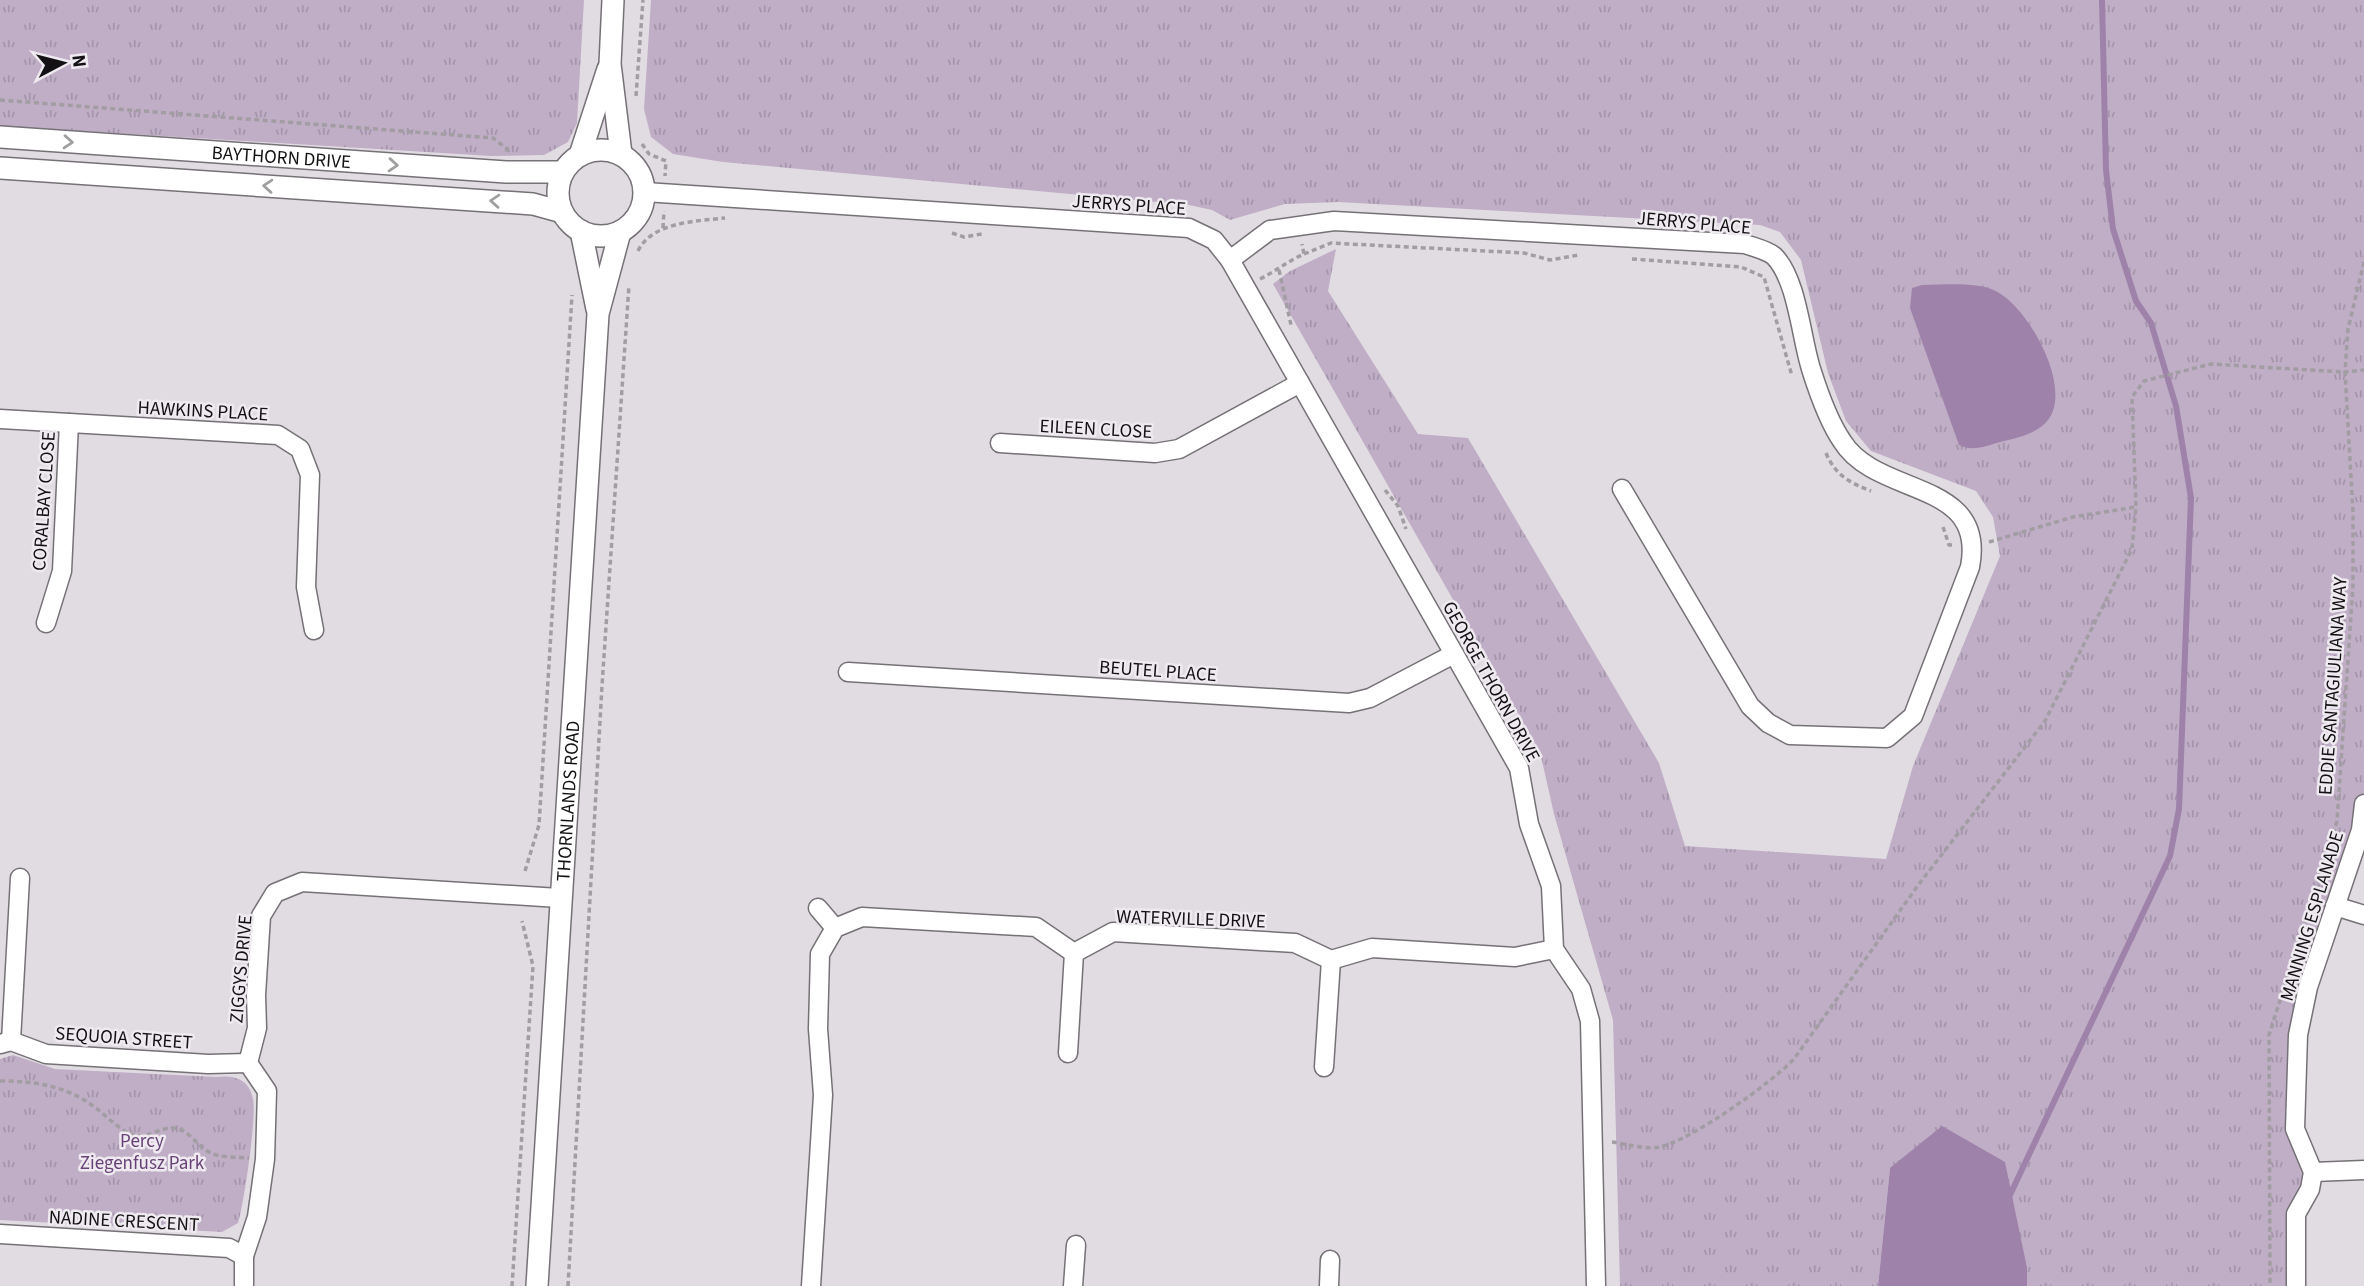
<svg xmlns="http://www.w3.org/2000/svg" width="2364" height="1286" viewBox="0 0 2364 1286" font-family="'Source Sans 3',sans-serif">
	<style>
		.park { fill: url(#park-tufts) }
		.water { fill: #9e82aa }
		.lines { fill: none; stroke-linecap: round; stroke-linejoin: round }
		.stream { stroke: #9e82aa; stroke-width: 6 }
		.minor-casing { stroke: #757176; stroke-width: 21 }
		.tertiary-casing { stroke: #757176; stroke-width: 24 }
		.path { stroke: #a19da2; stroke-width: 3.5; stroke-dasharray: 5 3.5; stroke-linecap: butt }
		.minor { stroke: #fff; stroke-width: 18 }
		.tertiary { stroke: #fff; stroke-width: 21 }
		.oneway { stroke: #a1a0a1 }
		.labels { text-anchor: middle; stroke-width: 5; stroke-linejoin: round; paint-order: stroke }
		.street-label { font-size: 19px; fill: #131113; stroke: #eeeaf0 }
		.park-label { font-size: 19px; fill: #684277; stroke: #eeeaf0 }
	</style>
	<defs>
		<pattern id="park-tufts" width="24" height="20" patternUnits="userSpaceOnUse" patternTransform="scale(1.75)"><rect width="24" height="20" fill="#c0aec7"/><path d="M3 7l-1-3M5 7V3M7 7l1-3M15 17l-1-3M17 17v-4M19 17l1-3" fill="none" stroke="#a495aa"/></pattern>
	</defs>
	<rect width="100%" height="100%" fill="#e1dce2"/>
	<!-- park -->
	<g class="park">
		<path d="M0,0H584L577,123L568,142L544,155L491,156L0,126Z"/>
		<path d="M651,0H2364V804L2308,987L2295,1129L2310,1158L2296,1214V1286H2027V1268L1890,1168L1878,1286H1620L1613,1020L1554,814L1540,752L1273,284L1290,271L1336,249L1328,291L1418,434L1468,438L1659,763L1685,846L1886,859L1913,766L2000,556L1993,517L1976,491L1871,451L1846,421L1828,373L1801,260L1780,232L1760,225L1338,202L1285,204L1230,220L1212,210L1189,205L723,162L673,154L651,137L644,109Z"/>
		<path d="M13,1055L55,1069L216,1077C233,1075 249,1078 253,1099C257,1116 244,1204 238,1223L222,1232L0,1220V1059Z"/>
	</g>
	<!-- water -->
	<g class="water">
		<path d="M1922,285C1943,285 1971,282 1991,289C2026,301 2074,387 2048,420C2037,434 2016,438 2000,442C1986,446 1973,452 1959,445L1910,308L1912,288Z"/>
		<path d="M1942,1126L2005,1162L2027,1268V1286H1878L1890,1168Z"/>
	</g>
	<g class="lines">
		<!-- stream -->
		<path class="stream" d="M2009,1197L2170,856L2179,809L2191,498L2176,406L2151,323L2136,301L2113,229L2106,170L2102,0"/>
		<defs>
			<g id="minor">
				<path d="M645,192L1189,228L1214,240L1230,260L1519,768L1529,824L1551,886L1554,949L1581,989L1590,1021L1596,1286"/>
				<path d="M1230,260L1270,230L1334,221L1745,244C1753,247 1767,250 1774,256C1798,280 1801,340 1812,372C1819,394 1829,422 1842,441C1877,498 1987,478 1970,567L1913,716L1887,738L1790,735L1768,723L1750,706L1622,489"/>
				<path d="M0,419L278,435L300,449L310,475L306,587L314,630"/>
				<path d="M1000,443L1155,453L1179,449L1300,383"/>
				<path d="M46,623L62,571L69,423"/>
				<path d="M848,672L1349,703L1370,698L1454,654"/>
				<path d="M2335,906L2364,915"/>
				<path d="M818,908L835,928"/>
				<path d="M11,1041L20,878"/>
				<path d="M0,1044L11,1041L46,1054L208,1064L248,1063"/>
				<path d="M1068,1053L1074,953"/>
				<path d="M248,1063L257,1028L256,995L261,916L275,893L302,882L559,898"/>
				<path d="M1324,1067L1331,960"/>
				<path d="M2313,1172L2364,1170"/>
				<path d="M0,1234L229,1248L244,1256"/>
				<path d="M244,1286V1256L257,1217L265,1159L267,1091L248,1063"/>
				<path d="M811,1286L823,1095L818,1029L820,954L835,928L862,917L1036,927L1074,953L1113,932L1295,943L1331,960L1372,948L1515,957L1554,949"/>
				<path d="M1073,1286L1076,1245"/>
				<path d="M1329,1286L1330,1260"/>
				<path d="M2296,1286V1214L2310,1189L2313,1172L2295,1129L2298,1035L2308,987L2361,830L2364,804"/>
			</g>
			<g id="tertiary">
				<path d="M613,0L610,64L621,154"/>
				<path id="s1" d="M0,137L506,172H563"/>
				<circle cx="601" cy="193" r="43"/>
				<path d="M580,155L608,69"/>
				<path d="M0,168L533,204L562,212"/>
				<path d="M581,231L597,309"/>
				<path id="s2" d="M537,1286L598,314L620,232"/>
			</g>
		</defs>
		<!-- minor casing -->
		<use href="#minor" class="minor-casing"/>
		<!-- tertiary casing -->
		<use href="#tertiary" class="tertiary-casing"/>
		<!-- path -->
		<g class="path">
			<path d="M636,96L643,0"/>
			<path d="M0,100L493,138L507,149V154"/>
			<path d="M642,144L649,154L666,161L665,176"/>
			<path d="M663,228L664,211"/>
			<path d="M952,233L964,237L982,234"/>
			<path d="M638,251C652,222 696,221 725,218"/>
			<path d="M1304,254L1331,243L1524,253L1550,260L1579,255"/>
			<path d="M1632,259L1741,267L1764,277L1792,376"/>
			<path d="M2364,262L2348,329L2345,372L2364,370"/>
			<path d="M1279,270L1291,325"/>
			<path d="M1260,279C1276,271 1288,261 1304,254L1302,244"/>
			<path d="M1826,453C1835,475 1850,483 1871,491"/>
			<path d="M1385,490L1398,506L1406,529"/>
			<path d="M1943,527L1949,545H1954"/>
			<path d="M1989,542L2073,517L2136,507"/>
			<path d="M525,871L539,825L572,295"/>
			<path d="M0,1081C36,1081 67,1086 96,1108C106,1116 119,1129 130,1134C146,1140 158,1128 172,1128C188,1127 197,1147 211,1153C222,1158 237,1157 249,1158"/>
			<path d="M1612,1142C1626,1144 1646,1150 1660,1147C1693,1139 1770,1084 1794,1059L1919,884L2045,721L2132,549L2136,507L2132,397L2144,381L2211,364L2345,372L2353,512V585L2337,821L2269,1035L2270,1286"/>
			<path d="M512,1286L533,966L522,921"/>
			<path d="M568,1286L602,686L629,285"/>
		</g>
		<!-- minor -->
		<use href="#minor" class="minor"/>
		<!-- tertiary -->
		<use href="#tertiary" class="tertiary"/>
	</g>
	<!-- one-way arrows -->
	<defs><path id="oneway-chevron" d="M-2-3.5L2.5 0L-2 3.5" fill="none" stroke-width="1.6" stroke-linecap="round" stroke-linejoin="round" transform="scale(1.75)"/></defs>
	<g class="oneway">
		<use href="#oneway-chevron" transform="translate(68 142) rotate(4)"/>
		<use href="#oneway-chevron" transform="translate(393 165) rotate(4)"/>
		<use href="#oneway-chevron" transform="translate(268 186) rotate(-176)"/>
		<use href="#oneway-chevron" transform="translate(495 201) rotate(-176)"/>
	</g>
	<g class="labels">
		<!-- street labels -->
		<g class="street-label">
			<text dy="7" stroke="none"><textPath href="#s1" startOffset="282">BAYTHORN DRIVE</textPath></text>
			<text transform="translate(1129 204) rotate(4)" y="7">JERRYS PLACE</text>
			<text transform="translate(1694 222) rotate(5)" y="7">JERRYS PLACE</text>
			<text transform="translate(203 410) rotate(3)" y="7">HAWKINS PLACE</text>
			<text transform="translate(1096 428) rotate(3)" y="7">EILEEN CLOSE</text>
			<text transform="translate(43 501) rotate(-86)" y="7">CORALBAY CLOSE</text>
			<text transform="translate(1158 670) rotate(4)" y="7">BEUTEL PLACE</text>
			<text transform="translate(1492 681) rotate(61)" y="7">GEORGE THORN DRIVE</text>
			<text transform="translate(2332 686) rotate(-86)" y="7">EDDIE SANTAGIULIANA WAY</text>
			<text dy="7" stroke="none"><textPath href="#s2" startOffset="486">THORNLANDS ROAD</textPath></text>
			<text transform="translate(2311 916) rotate(-73)" y="7">MANNING ESPLANADE</text>
			<text transform="translate(1191 918) rotate(2)" y="7">WATERVILLE DRIVE</text>
			<text transform="translate(240 969) rotate(-85)" y="7">ZIGGYS DRIVE</text>
			<text transform="translate(124 1037) rotate(4)" y="7">SEQUOIA STREET</text>
			<text transform="translate(124 1220) rotate(3)" y="7">NADINE CRESCENT</text>
		</g>
		<!-- park labels -->
		<g class="park-label">
			<text x="142" y="1147">Percy<tspan x="142" dy="22">Ziegenfusz Park</tspan></text>
		</g>
	</g>
	<!-- north arrow -->
	<g transform="translate(63 63) rotate(83)" stroke="#eeeaf0" stroke-width="5" paint-order="stroke">
	<path d="M0-5L12 26L0 18L-12 26Z" fill="#131113"/>
	<text y="-10" font-size="19" font-weight="bold" text-anchor="middle" fill="#131113">N</text>
	</g>
</svg>
